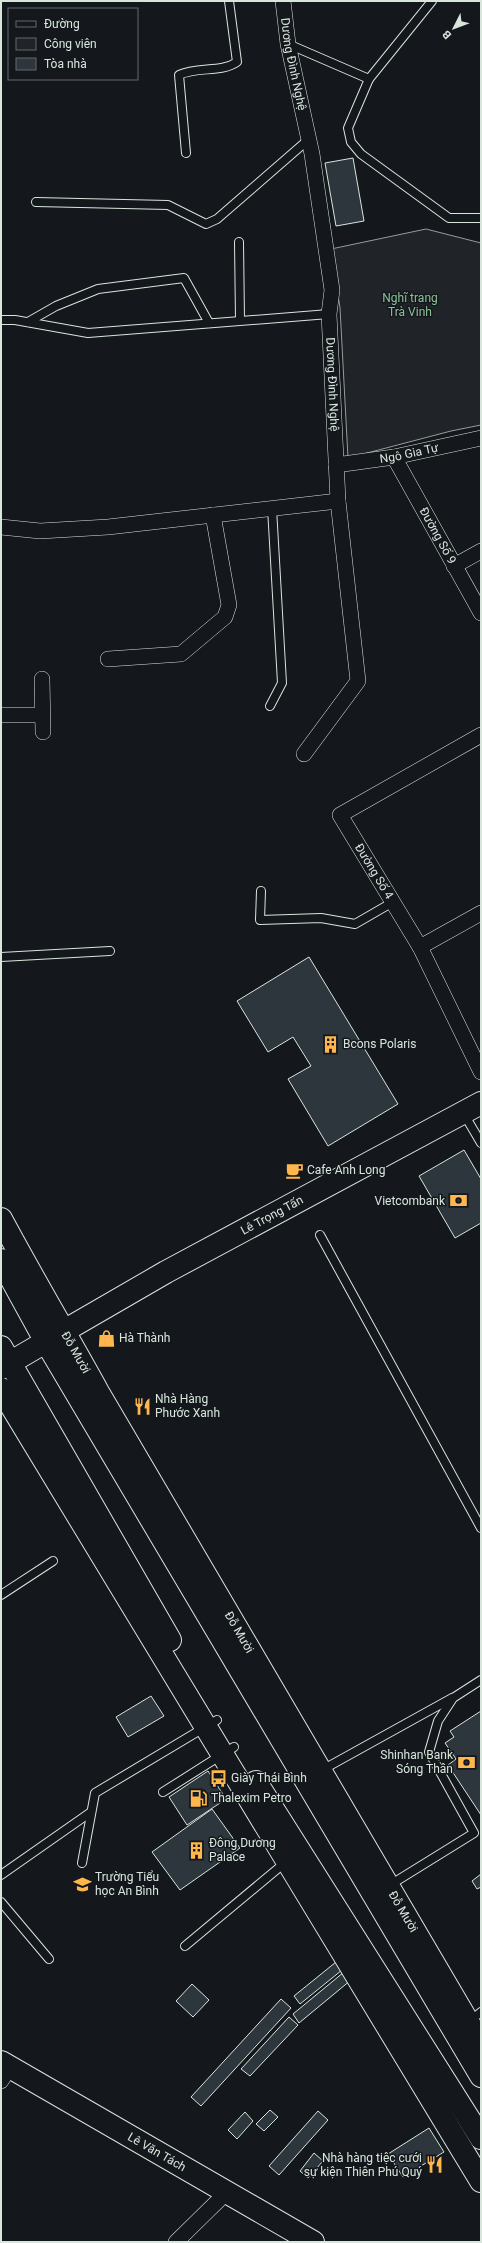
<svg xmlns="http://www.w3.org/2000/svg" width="482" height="2243" viewBox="0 0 482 2243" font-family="Roboto,sans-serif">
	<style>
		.green { fill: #202428; stroke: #939e99 }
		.building { fill: #2c363c; stroke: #d8e6dc }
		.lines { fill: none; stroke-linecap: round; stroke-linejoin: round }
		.lane-casing { stroke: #d8e6dc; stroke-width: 10 }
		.street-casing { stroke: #d8e6dc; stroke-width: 16 }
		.secondary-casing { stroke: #d8e6dc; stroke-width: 24 }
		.highway-casing { stroke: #d8e6dc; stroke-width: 24 }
		.lane { stroke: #14181c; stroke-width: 8 }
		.street { stroke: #14181c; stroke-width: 15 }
		.secondary { stroke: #14181c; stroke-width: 22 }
		.highway { stroke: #14181c; stroke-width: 22 }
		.labels { text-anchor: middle; stroke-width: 3; stroke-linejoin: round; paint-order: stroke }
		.street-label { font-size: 12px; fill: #d8e6dc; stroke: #14181c }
		.park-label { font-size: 12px; fill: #8ac095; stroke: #14181c }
		.poi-label { font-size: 12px; fill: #d8e6dc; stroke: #14181c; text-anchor: start }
	</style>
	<rect width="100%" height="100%" fill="#14181c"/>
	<!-- green -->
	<path class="green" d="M426,229L481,243V425L451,431L348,458L340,308L331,249Z"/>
	<!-- building -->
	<g class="building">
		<path d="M353,158L364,221L336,226L325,163Z"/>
		<path d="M309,957L398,1104L328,1146L288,1079L311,1066L293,1037L268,1052L237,1001Z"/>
		<path d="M464,1150L481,1179V1223L455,1238L419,1176Z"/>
		<path d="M151,1696L164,1716L128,1737L116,1717Z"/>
		<path d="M481,1711V1815L448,1765L456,1759L445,1743L454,1737L450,1731Z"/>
		<path d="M208,1771L226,1799L187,1825L169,1797Z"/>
		<path d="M212,1809L240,1848L180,1890L152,1852Z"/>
		<path d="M481,1874V1887L477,1889L472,1881Z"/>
		<path d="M336,1962L342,1970L300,2004L294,1996Z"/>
		<path d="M344,1972L351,1980L299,2023L293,2014Z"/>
		<path d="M192,1984L209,2000L193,2017L176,2001Z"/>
		<path d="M281,1999L291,2008L201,2106L191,2097Z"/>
		<path d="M289,2017L298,2025L250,2076L241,2069Z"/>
		<path d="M270,2110L278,2117L264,2131L256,2124Z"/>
		<path d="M318,2111L328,2120L279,2175L269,2166Z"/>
		<path d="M245,2112L253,2121L237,2139L228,2130Z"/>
		<path d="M429,2128L444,2152L403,2177L388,2154Z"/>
		<path d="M314,2153L323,2161L308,2178L300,2171Z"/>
	</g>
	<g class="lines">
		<defs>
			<g id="lane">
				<path d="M288,44L369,79L348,128L351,142L361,154L449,218H481"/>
				<path d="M369,79L432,1"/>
				<path d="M186,153L179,75C197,66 221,73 237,62L229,1"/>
				<path d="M36,202L168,205L206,224L217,219L309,139"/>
				<path d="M239,242L240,320"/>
				<path d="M1,320H15L88,333L329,314"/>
				<path d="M28,322L56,306L98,289L184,278L209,323"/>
				<path d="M270,706L282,683L272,508"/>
				<path d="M261,891L260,920L321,918L355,924L393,902"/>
				<path d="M1,957L110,951"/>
				<path d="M464,1114L481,1143"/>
				<path d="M320,1235L481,1528"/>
				<path d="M1,1595L53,1561"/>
				<path d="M322,1770L452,1698"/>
				<path d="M163,1792L234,1747"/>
				<path d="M82,1863L95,1793L217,1720"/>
				<path d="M1,1875L91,1812"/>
				<path d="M390,1885L474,1833L429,1752L438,1721L453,1698L481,1680"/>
				<path d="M1,1902L49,1959"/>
				<path d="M185,1946L287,1861"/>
				<path d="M469,2022L481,2012"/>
			</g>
			<g id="street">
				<path id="s1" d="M283,1L288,44L312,154L332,290L329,314L338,501L358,681L304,754"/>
				<path id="s2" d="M394,457L481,613"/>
				<path id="s3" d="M336,465L394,457L481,438"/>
				<path d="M1,527L40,531L108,527L338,501"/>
				<path d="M454,566L481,551"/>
				<path d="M108,659L181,654L225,617L229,605L213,515"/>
				<path d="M42,679L43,732"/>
				<path d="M1,715H42"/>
				<path id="s4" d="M481,735L340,815L420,947L481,1072"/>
				<path d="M420,947L481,913"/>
				<path d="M1,2081L10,2067"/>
				<path d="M176,2242L228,2191"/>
			</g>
			<g id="secondary">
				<path id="s5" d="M64,1331L166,1272L481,1103"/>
				<path id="s6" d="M1,2062L313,2242"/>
			</g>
			<g id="highway">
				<path id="s7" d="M1,1219C32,1277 66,1334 98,1392L481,2044"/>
				<path d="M1,1260L46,1342L481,2076"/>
				<path d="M1,1347L170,1640"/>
				<path d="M1,1368L59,1334"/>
				<path d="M1,1389L481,2181"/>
				<path d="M256,1782L481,2138"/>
			</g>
		</defs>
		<!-- lane casing -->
		<use href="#lane" class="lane-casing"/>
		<!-- street casing -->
		<use href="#street" class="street-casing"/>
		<!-- secondary casing -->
		<use href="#secondary" class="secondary-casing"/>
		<!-- highway casing -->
		<use href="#highway" class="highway-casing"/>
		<!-- lane -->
		<use href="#lane" class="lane"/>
		<!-- street -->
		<use href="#street" class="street"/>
		<!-- secondary -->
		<use href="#secondary" class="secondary"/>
		<!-- highway -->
		<use href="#highway" class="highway"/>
	</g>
	<!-- icons -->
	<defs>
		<symbol id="building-bare" viewBox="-9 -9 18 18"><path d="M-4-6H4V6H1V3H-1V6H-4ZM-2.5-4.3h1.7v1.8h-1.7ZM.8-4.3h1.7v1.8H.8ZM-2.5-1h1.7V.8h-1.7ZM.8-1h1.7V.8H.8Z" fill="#ffb74d" stroke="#14181c" stroke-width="2.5" paint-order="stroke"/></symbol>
		<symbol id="cafe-bare" viewBox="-9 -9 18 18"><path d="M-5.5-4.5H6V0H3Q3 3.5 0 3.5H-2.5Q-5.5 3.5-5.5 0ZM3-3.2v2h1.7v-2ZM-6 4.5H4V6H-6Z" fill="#ffb74d" stroke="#14181c" stroke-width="2.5" paint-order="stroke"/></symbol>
		<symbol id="bank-bare" viewBox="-9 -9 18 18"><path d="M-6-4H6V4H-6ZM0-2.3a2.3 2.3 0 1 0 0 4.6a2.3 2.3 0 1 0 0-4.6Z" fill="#ffb74d" stroke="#14181c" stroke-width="2.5" paint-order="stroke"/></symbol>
		<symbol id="shop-bare" viewBox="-9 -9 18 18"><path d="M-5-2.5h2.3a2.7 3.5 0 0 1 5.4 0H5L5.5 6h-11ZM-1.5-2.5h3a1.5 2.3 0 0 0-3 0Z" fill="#ffb74d" stroke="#14181c" stroke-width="2.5" paint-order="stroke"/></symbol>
		<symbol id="restaurant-bare" viewBox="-9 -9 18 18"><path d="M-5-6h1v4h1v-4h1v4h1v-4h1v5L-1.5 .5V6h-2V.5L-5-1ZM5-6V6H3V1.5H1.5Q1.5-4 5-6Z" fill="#ffb74d" stroke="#14181c" stroke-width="2.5" paint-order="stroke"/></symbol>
		<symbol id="bus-bare" viewBox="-9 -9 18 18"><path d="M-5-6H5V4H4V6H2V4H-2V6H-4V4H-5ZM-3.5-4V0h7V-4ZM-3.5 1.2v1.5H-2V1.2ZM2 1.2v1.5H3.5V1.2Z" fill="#ffb74d" stroke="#14181c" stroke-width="2.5" paint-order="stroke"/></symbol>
		<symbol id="fuel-bare" viewBox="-9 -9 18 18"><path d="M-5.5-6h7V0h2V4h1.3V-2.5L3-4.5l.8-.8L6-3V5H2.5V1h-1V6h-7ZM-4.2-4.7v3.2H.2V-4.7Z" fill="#ffb74d" stroke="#14181c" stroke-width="2.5" paint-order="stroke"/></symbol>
		<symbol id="school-bare" viewBox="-9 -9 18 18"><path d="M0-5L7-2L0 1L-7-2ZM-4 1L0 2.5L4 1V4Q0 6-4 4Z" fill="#ffb74d" stroke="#14181c" stroke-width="2.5" paint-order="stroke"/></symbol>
	</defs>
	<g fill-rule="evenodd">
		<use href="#building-bare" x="318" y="1032" width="25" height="25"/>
		<use href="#cafe-bare" x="282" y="1158" width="25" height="25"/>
		<use href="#bank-bare" x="446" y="1188" width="25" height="25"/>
		<use href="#shop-bare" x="94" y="1326" width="25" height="25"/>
		<use href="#restaurant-bare" x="130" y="1394" width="25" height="25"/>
		<use href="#bank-bare" x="454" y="1750" width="25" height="25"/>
		<use href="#bus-bare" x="206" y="1766" width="25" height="25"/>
		<use href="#fuel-bare" x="186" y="1786" width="25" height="25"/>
		<use href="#building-bare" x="184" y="1838" width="25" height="25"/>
		<use href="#school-bare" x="70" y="1872" width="25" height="25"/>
		<use href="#restaurant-bare" x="422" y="2152" width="25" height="25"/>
	</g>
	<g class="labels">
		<!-- street labels -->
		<g class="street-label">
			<text dy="4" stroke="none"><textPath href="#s1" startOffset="64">Dương Đình Nghệ</textPath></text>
			<text dy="4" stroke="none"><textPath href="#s1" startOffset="388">Dương Đình Nghệ</textPath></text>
			<text dy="4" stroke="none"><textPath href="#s3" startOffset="74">Ngô Gia Tự</textPath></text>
			<text dy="4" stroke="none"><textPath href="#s2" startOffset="90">Đường Số 9</textPath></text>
			<text dy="4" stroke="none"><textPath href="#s4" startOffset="228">Đường Số 4</textPath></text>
			<text dy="4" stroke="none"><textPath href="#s5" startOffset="238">Lê Trọng Tấn</textPath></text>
			<text dy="4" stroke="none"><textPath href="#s7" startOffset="153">Đỗ Mười</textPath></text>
			<text dy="4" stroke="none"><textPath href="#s7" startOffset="477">Đỗ Mười</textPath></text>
			<text dy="4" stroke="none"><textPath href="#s7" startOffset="801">Đỗ Mười</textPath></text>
			<text dy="4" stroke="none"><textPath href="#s6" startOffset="180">Lê Văn Tách</textPath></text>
		</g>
		<!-- park labels -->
		<g class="park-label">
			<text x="410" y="302">Nghĩ trang<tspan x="410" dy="14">Trà Vinh</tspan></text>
		</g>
		<!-- poi labels -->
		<g class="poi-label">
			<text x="343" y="1048">Bcons Polaris</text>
			<text x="307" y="1174">Cafe Anh Long</text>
			<text x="445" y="1205" text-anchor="end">Vietcombank</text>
			<text x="119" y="1342">Hà Thành</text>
			<text x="155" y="1403">Nhà Hàng<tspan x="155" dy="14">Phước Xanh</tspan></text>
			<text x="453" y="1759" text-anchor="end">Shinhan Bank<tspan x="453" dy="14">Sóng Thần</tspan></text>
			<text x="231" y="1782">Giày Thái Bình</text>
			<text x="211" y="1802">Thalexim Petro</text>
			<text x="209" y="1847">Đông Dương<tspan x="209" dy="14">Palace</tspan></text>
			<text x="95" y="1881">Trường Tiểu<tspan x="95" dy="14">học An Bình</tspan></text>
			<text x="422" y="2162" text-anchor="end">Nhà hàng tiệc cưới<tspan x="422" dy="14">sự kiện Thiên Phú Quý</tspan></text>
		</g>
	</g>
	<!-- border -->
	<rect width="482" height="2243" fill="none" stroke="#d8e6dc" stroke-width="4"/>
	<!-- legend -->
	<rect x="8" y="8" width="130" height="72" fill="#14181c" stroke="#626a69"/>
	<rect x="16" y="21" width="20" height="6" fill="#14181c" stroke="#626a69"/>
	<text x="44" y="28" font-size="12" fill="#d8e6dc">Đường</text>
	<rect x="16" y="38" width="20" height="12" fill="#202428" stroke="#626a69"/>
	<text x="44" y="48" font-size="12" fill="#d8e6dc">Công viên</text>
	<rect x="16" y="58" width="20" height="12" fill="#2c363c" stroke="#626a69"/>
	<text x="44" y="68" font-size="12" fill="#d8e6dc">Tòa nhà</text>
	<!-- north arrow -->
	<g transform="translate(454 28) rotate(228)" stroke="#14181c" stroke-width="3" paint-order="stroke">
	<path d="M0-3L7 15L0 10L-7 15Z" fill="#d8e6dc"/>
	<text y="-6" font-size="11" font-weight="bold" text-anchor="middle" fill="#d8e6dc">B</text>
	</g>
</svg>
